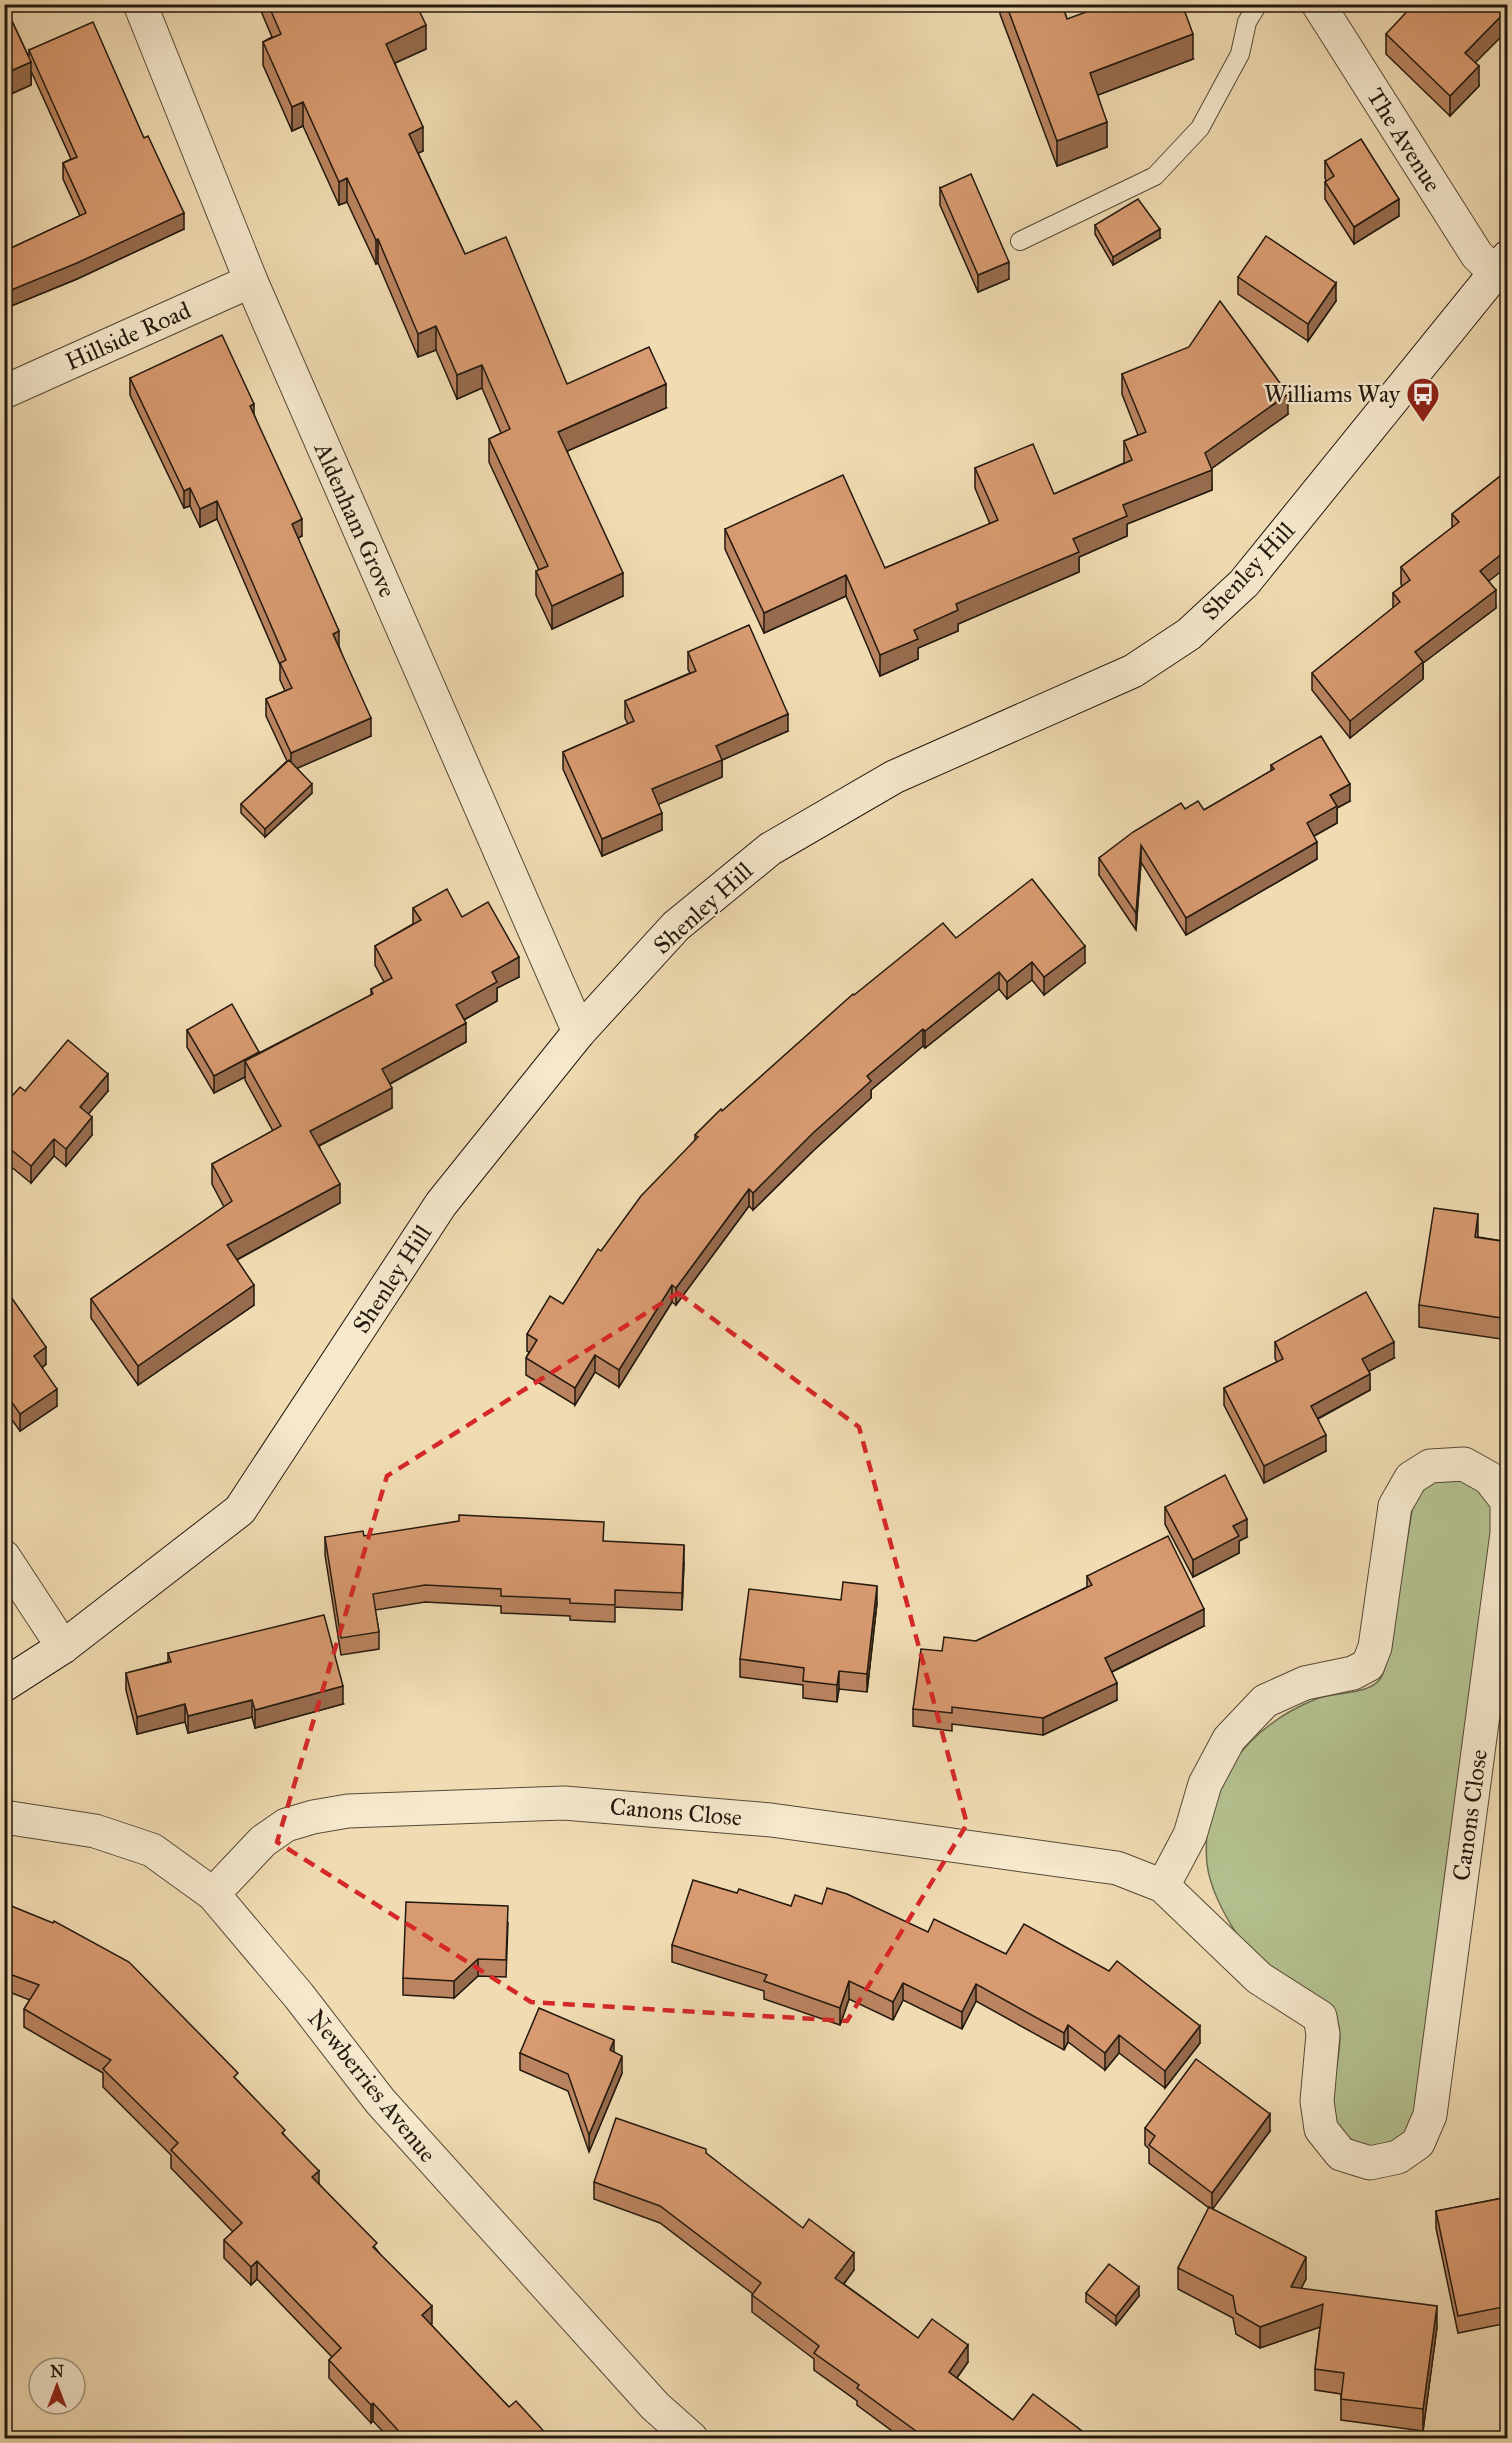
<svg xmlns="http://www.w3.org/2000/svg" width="1512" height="2443" viewBox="0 0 1512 2443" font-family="'IM FELL Great Primer',serif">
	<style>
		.green { fill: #b4c190; stroke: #6c6d4f; stroke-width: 1.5 }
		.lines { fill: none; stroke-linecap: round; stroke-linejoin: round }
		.lane-casing { stroke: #564a37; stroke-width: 20 }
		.street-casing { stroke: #564a37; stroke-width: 35 }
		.secondary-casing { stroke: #23190e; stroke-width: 35 }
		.lane { stroke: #f5e8cd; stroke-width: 18 }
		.street { stroke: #f5e8cd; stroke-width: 33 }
		.secondary { stroke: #f5e8cd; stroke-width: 33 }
		.wall { fill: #ba8460; stroke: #23190e; stroke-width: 1.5 }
		.shaded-wall { fill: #976c4e; stroke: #23190e; stroke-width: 1.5 }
		.building { fill: #d89a70; stroke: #23190e; stroke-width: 1.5 }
		.marked { fill: none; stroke: #d62828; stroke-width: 4.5; stroke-dasharray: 12 8; stroke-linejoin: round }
		.labels { text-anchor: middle; stroke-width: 4.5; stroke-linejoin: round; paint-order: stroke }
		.street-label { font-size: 24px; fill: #23190e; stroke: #f5e8cd }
		.poi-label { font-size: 24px; fill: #23190e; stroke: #f5e8cd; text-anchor: end }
	</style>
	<rect width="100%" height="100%" fill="#f0dbb2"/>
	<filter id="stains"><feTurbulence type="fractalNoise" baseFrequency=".00333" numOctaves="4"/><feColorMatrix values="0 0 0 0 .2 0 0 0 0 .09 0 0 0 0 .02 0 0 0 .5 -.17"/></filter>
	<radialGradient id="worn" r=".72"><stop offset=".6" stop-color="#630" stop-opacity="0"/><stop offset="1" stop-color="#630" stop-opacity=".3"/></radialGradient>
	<!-- green -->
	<path class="green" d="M1454,1478C1476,1482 1490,1497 1495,1519L1415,2111C1412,2122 1409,2131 1401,2138C1383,2154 1348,2146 1338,2125C1321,2091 1354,2040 1332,2010C1318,1991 1296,1985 1277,1972C1265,1963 1248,1950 1240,1939C1226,1918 1210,1889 1207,1864C1200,1786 1247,1727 1316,1699C1333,1692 1369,1695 1380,1679C1383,1675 1385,1667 1387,1662L1413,1505C1425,1485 1430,1481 1454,1478Z"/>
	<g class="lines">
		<defs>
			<path id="lane" d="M1020,241L1155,176L1200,128L1240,54L1247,22L1258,4"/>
			<g id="street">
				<path d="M140,4L251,281L579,1032"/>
				<path d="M1318,4L1477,255L1494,272"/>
				<path d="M4,392L251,281"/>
				<path d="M4,1557L63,1647"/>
				<path d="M4,1817L95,1831L152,1850L213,1894L299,1996L380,2101L655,2406L691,2438"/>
				<path d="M213,1894L263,1841L286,1825L313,1817L348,1811L564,1803L771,1820L1117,1868L1163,1886L1259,1978L1320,2017L1323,2034L1317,2101L1321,2129L1341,2154L1370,2163L1398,2157L1418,2143L1430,2115L1507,1533V1501L1489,1478L1464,1464L1430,1466L1411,1478L1395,1506L1375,1647L1368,1665L1353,1673L1305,1683L1265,1701L1229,1739L1205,1784L1190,1835L1163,1886"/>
			</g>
			<path id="secondary" d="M4,1685L63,1647L240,1510L441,1204L579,1032L676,926L770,849L894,777L1133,671L1189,634L1244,583L1508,257"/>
		</defs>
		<!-- lane casing -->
		<use href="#lane" class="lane-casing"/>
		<!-- street casing -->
		<use href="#street" class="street-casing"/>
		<!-- secondary casing -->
		<use href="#secondary" class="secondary-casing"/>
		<!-- lane -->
		<use href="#lane" class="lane"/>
		<!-- street -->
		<use href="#street" class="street"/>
		<!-- secondary -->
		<use href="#secondary" class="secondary"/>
	</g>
	<!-- wall -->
	<g class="wall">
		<path d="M4,4L29,57V50L184,229L77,279L4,309V248L7,250L80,216L63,179V163L71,159L31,71V85L4,97Z"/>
		<path d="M258,4H382L384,7L426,49L395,63L423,151L418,153L465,254L567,384L666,408L567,451L623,596L552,629L536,595V571L539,570L489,462V439L501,433L482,388L457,399L436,350L418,357L378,263L376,264L347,202L339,205L303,126L292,131L263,65V42L272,37Z"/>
		<path d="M1000,4H1062L1067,19L1193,59L1098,95L1107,147L1057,166L1000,14Z"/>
		<path d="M1386,34L1475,63L1479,86L1450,116L1386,54Z"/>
		<path d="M1325,161L1399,216L1354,244L1325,199V182L1326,181L1325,178Z"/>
		<path d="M940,188L1009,279L978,292L940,205Z"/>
		<path d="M1095,225L1160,238L1113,265L1095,234Z"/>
		<path d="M1238,277L1336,301L1308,341L1238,294Z"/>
		<path d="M1122,374L1288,414L1211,469L1212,490L1127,524V536L1079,557V572L958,624V631L918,648V659L880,676L846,596L764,633L725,549V529L885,568L990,524L975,488V468L1054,494L1124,463V441L1138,435L1122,394Z"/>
		<path d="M130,378L254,414L302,536L298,538L339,646L371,736L297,768L312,793L265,837L241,813V804L287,761L266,716V699L285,691L280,680V665L217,519L200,527L190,506L184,508L130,395Z"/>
		<path d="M1508,470L1488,581L1496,608L1423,663V679L1350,738L1312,690V673L1393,608V593L1402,586L1401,584V567L1452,528V514Z"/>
		<path d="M688,652L788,731L722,760V777L658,804L662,830L602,856L563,769V752L628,724L625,718V701L690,673L688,669Z"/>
		<path d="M1271,765L1350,801L1337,808V823L1314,836L1317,859L1186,935L1141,862L1136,930L1099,875V858L1185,809L1204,810L1271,771Z"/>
		<path d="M413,908L462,917L519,977L497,988V1001L464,1020L466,1042L390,1084L392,1108L319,1146L340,1203L237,1260L254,1305L138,1385L91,1318V1299L224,1207L212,1184V1164L273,1131L245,1080V1077L214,1093L187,1047V1030L259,1053L371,995V989L384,982L375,965V946L413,924Z"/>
		<path d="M956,938L1085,963L1044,995L1032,980L1007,999L999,989L925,1048L923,1046L871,1090V1098L813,1151L753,1210L749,1206L676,1305L672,1302L619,1387L595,1372L575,1405L526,1375V1358L529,1352L527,1351V1334L563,1304L601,1251L695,1140V1135L854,995Z"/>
		<path d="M25,1091H108L88,1114L92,1135L66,1166L54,1156L31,1183L4,1161V1105Z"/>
		<path d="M1478,1237L1508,1242V1340L1419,1327V1305Z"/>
		<path d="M4,1287L46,1364L42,1368L57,1406L20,1431L4,1409Z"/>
		<path d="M1275,1342L1394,1358L1369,1371L1370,1390L1318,1419L1326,1451L1264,1483L1224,1405V1388L1277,1362L1275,1358Z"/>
		<path d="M1165,1507L1247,1537L1239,1541V1553L1193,1577L1165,1524Z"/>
		<path d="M325,1537L604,1541L684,1562L682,1610L615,1607V1622L570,1620V1616L501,1613V1606L425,1602L375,1610L379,1632V1649L341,1655L325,1555Z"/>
		<path d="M1087,1576L1204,1626L1112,1672L1117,1700L1043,1735L952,1724V1731L913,1726V1709L942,1651L976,1641L1087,1587Z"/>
		<path d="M841,1600L877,1603L867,1692L839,1689L837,1702L803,1698V1685L740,1677V1659Z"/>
		<path d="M168,1653L343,1704L255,1728L252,1717L188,1733L185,1722L137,1734L126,1690V1673L168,1662Z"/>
		<path d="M737,1893L791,1906L822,1904L1006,1954L1200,2043L1165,2088L1119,2053L1105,2070L1068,2042L1064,2050L976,2001L962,2029L903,2000L893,2020L849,1999L840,2025L764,1999V1991L672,1962V1945Z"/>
		<path d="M4,1903L238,2081L285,2136L319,2184L377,2250L431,2325L509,2407L551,2439H390L373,2421L371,2423L329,2378V2360L332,2357L257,2279L251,2285L224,2258V2240L233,2232L171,2168V2155L103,2087V2073L24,2027V2009L30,2000L4,1990Z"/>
		<path d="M508,1923L506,1977L478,1976L454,1998L403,1995V1978Z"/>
		<path d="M520,2053L622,2073L589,2152L568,2091L520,2070Z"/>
		<path d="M1145,2128L1270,2131L1212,2209L1306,2279L1301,2288L1437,2327L1423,2431L1341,2420V2394L1315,2390V2369L1320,2327L1260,2348L1236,2334L1233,2318L1178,2289V2268L1209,2208L1149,2163V2149L1145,2145Z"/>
		<path d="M706,2153L854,2270L844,2284L918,2338L968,2362L957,2378L1013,2420L1086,2439H903L857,2405V2401L814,2370V2359L752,2312V2295L753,2294L660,2223L594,2199V2182Z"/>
		<path d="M1508,2197V2323L1458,2333L1436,2228V2211Z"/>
		<path d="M1086,2293L1139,2296L1116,2325L1086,2302Z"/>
	</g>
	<!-- shaded-wall -->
	<g class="shaded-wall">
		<path d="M1508,9V30L1465,73V53Z"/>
		<path d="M426,25V49L386,67V44Z"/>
		<path d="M1193,34V59L1090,98V73Z"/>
		<path d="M31,62V85L4,97V74Z"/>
		<path d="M1479,66V86L1450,116V96Z"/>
		<path d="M303,102V126L292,131V107Z"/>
		<path d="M1107,122V147L1057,166V141Z"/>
		<path d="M423,127V151L409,157V134Z"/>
		<path d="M347,178V202L339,205V182Z"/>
		<path d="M1399,199V216L1354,244V227Z"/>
		<path d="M184,213V229L77,279L4,309V293Z"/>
		<path d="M1160,229V238L1113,265V257Z"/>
		<path d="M378,239V263L376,264V240Z"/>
		<path d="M1009,262V279L978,292V275Z"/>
		<path d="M1336,283V301L1308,341V324Z"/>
		<path d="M436,326V350L418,357V334Z"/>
		<path d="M482,365V388L457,399V375Z"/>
		<path d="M666,384V408L558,455V432Z"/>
		<path d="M1288,394V414L1208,471L1212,470V490L1127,524V536L1079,557V572L958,624V631L918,648V659L880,676V655L914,630L956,604L1073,539L1123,505L1205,453Z"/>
		<path d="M254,404V421L250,406Z"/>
		<path d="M190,488V506L184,508V491Z"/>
		<path d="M217,501V519L200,527V509Z"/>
		<path d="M302,519V536L292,541V524Z"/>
		<path d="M1508,549V566L1480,588V571Z"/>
		<path d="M623,573V596L552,629V606Z"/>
		<path d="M846,575V596L764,633V613Z"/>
		<path d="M1496,590V608L1423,663V679L1350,738V721L1415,652Z"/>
		<path d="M339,631V649L333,634Z"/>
		<path d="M788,714V731L722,760V777L652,807V789L716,746Z"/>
		<path d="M371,718V736L291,771V753Z"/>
		<path d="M312,784V793L265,837V829Z"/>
		<path d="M1350,784V801L1337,808V823L1307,840V823L1330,795Z"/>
		<path d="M662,813V830L602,856V839Z"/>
		<path d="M1317,842V859L1186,935V918Z"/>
		<path d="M1141,845V862L1136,930V913Z"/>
		<path d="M1085,946V963L1044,995V977Z"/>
		<path d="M519,957V977L497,988V1001L456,1024V1005L492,972Z"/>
		<path d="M1032,962V980L1007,999V982Z"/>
		<path d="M999,972V989L925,1048V1031Z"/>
		<path d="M466,1023V1042L382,1088V1069Z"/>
		<path d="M923,1029V1046L871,1090V1098L813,1151L753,1210V1193L867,1076Z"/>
		<path d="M259,1052V1069L245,1061V1077L214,1093V1076Z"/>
		<path d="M108,1074V1091L80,1124V1107Z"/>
		<path d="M392,1088V1108L310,1150V1131Z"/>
		<path d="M92,1117V1135L66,1166V1149Z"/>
		<path d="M54,1139V1156L31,1183V1166Z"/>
		<path d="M340,1184V1203L227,1265V1245Z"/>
		<path d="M749,1189V1206L676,1305V1288Z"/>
		<path d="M1478,1214V1236L1475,1258V1237Z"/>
		<path d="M254,1285V1305L138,1385V1366Z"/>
		<path d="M672,1285V1302L619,1387V1370Z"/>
		<path d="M1394,1342V1358L1362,1375V1359Z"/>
		<path d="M46,1347V1364L34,1373V1356Z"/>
		<path d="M595,1355V1372L575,1405V1388Z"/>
		<path d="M1370,1374V1390L1311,1422V1406Z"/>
		<path d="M57,1389V1406L20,1431V1414Z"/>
		<path d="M1326,1435V1451L1264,1483V1466Z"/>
		<path d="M1247,1519V1537L1239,1541V1553L1193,1577V1560L1233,1526Z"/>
		<path d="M684,1545V1562L682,1610V1593Z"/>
		<path d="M877,1586V1603L867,1692V1674Z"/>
		<path d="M1204,1609V1626L1105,1675V1658Z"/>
		<path d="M839,1671V1689L837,1702V1685Z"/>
		<path d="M1117,1683V1700L1043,1735V1718Z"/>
		<path d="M343,1686V1704L255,1728V1710Z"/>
		<path d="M252,1700V1717L188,1733V1716Z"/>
		<path d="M185,1704V1722L137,1734V1717Z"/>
		<path d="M478,1959V1976L454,1998V1981Z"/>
		<path d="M849,1981V1999L840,2025V2008Z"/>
		<path d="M903,1983V2000L893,2020V2002Z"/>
		<path d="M976,1984V2001L962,2029V2012Z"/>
		<path d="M1068,2025V2042L1064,2050V2033Z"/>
		<path d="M1200,2026V2043L1165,2088V2071Z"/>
		<path d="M1119,2035V2053L1105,2070V2053Z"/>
		<path d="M614,2040V2057L610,2050Z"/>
		<path d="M622,2056V2073L589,2152V2135Z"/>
		<path d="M1270,2114V2131L1212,2210V2193Z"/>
		<path d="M319,2171V2189L312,2177Z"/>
		<path d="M854,2253V2270L835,2295V2278Z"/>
		<path d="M1306,2257V2279L1291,2308V2287Z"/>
		<path d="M257,2261V2279L251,2285V2267Z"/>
		<path d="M1139,2287V2296L1116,2325V2316Z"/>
		<path d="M1323,2304V2326L1260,2348V2327Z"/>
		<path d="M432,2306V2324L422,2333V2315Z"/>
		<path d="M1437,2306V2327L1423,2431V2409Z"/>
		<path d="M968,2345V2362L949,2389V2372Z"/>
		<path d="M373,2403V2421L371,2423V2405Z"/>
	</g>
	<!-- building -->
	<g class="building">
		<path d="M4,4L31,62L4,74Z"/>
		<path d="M268,4H382L384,7L390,4H416L426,25L386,44L423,127L409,134L465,254L506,237L567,384L649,347L666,384L558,432L623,573L552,606L536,571L548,566L489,439L510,429L482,365L457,375L436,326L418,334L378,239L376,240L347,178L339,182L303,102L292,107L263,42L281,34Z"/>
		<path d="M1006,4H1062L1067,19L1108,4H1182L1193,34L1090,73L1107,122L1057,141Z"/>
		<path d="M1414,4H1508V9L1465,53L1479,66L1450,96L1386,34Z"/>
		<path d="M93,22L144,138L148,136L184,213L77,263L4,293V248L6,247L7,250L86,213L63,163L77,157L29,50Z"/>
		<path d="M1361,139L1399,199L1354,227L1325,182L1334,176L1325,161Z"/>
		<path d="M971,174L1009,262L978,275L940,188Z"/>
		<path d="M1138,199L1160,229L1113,257L1095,225Z"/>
		<path d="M1266,236L1336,283L1308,324L1238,277Z"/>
		<path d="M1220,301L1288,394L1205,453L1212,470L1123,505L1127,516L1073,539L1079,552L956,604L958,610L914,630L918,639L880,655L846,575L764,613L725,529L843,475L885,568L998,520L975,468L1033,444L1054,494L1132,460L1124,441L1146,432L1122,374L1189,347Z"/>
		<path d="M222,335L254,404L250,406L302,519L292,524L339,631L333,634L371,718L291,753L266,699L292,688L280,663L286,660L217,501L200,509L190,488L184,491L130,378Z"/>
		<path d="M1508,470V549L1480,571L1496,590L1415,652L1423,662L1350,721L1312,673L1400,602L1393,593L1410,580L1401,567L1459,522L1452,514Z"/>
		<path d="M749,625L788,714L716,746L722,760L652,789L662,813L602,839L563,752L634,721L625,701L696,671L688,652Z"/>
		<path d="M1321,736L1350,784L1330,795L1337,806L1307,823L1317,842L1186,918L1141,845L1136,913L1099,858L1133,832L1181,803L1185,809L1198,801L1204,810L1274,769L1271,765Z"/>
		<path d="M289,760L312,784L265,829L241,804Z"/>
		<path d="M1032,879L1085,946L1044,977L1032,962L1007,982L999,972L925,1031L923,1029L867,1076L871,1081L813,1133L753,1193L749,1189L676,1288L672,1285L619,1370L595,1355L575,1388L526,1358L537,1340L527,1334L550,1296L563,1304L598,1249L601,1251L641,1196L698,1137L695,1135L721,1109L722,1111L853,994L854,995L943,923L956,938Z"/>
		<path d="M447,889L462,917L488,902L519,957L492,972L497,982L456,1005L466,1023L382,1069L392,1088L310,1131L340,1184L227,1245L254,1285L138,1366L91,1299L232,1201L212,1164L281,1126L245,1061L373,994L371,989L392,978L375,946L421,920L413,908Z"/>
		<path d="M232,1004L259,1052L214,1076L187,1030Z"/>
		<path d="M68,1040L108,1074L80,1107L92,1117L66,1149L54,1139L31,1166L4,1144V1105L20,1087L25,1091Z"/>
		<path d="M1434,1208L1478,1214L1475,1237L1508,1242V1319L1419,1305Z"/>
		<path d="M4,1287L46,1347L34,1356L57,1389L20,1414L4,1391Z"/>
		<path d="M1366,1292L1394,1342L1362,1359L1370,1374L1311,1406L1326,1435L1264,1466L1224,1388L1283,1359L1275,1342Z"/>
		<path d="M1225,1475L1247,1519L1233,1526L1239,1536L1193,1560L1165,1507Z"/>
		<path d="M459,1515L604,1522L603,1541L684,1545L682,1593L615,1590V1605L570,1603V1599L501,1596V1589L425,1585L373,1594L379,1632L341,1638L325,1537L363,1531L364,1536L459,1521Z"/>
		<path d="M1168,1536L1204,1609L1105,1658L1117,1683L1043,1718L952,1707V1713L913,1709L921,1649L942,1651L944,1637L976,1641L1092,1585L1087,1576Z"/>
		<path d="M843,1582L877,1586L867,1674L839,1671L837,1685L803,1681L804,1668L740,1659L749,1589L841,1600Z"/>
		<path d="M324,1615L343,1686L255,1710L252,1700L188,1716L185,1704L137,1717L126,1673L171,1662L168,1653Z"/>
		<path d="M693,1880L737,1893L739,1889L791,1906L795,1895L822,1904L827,1888L847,1894L928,1932L934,1919L1006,1954L1024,1924L1109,1971L1117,1961L1200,2026L1165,2071L1119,2035L1105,2053L1068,2025L1064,2033L976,1984L962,2012L903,1983L893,2002L849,1981L840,2008L764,1981L767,1975L672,1945Z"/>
		<path d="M406,1902L508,1906L506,1960L478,1959L454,1981L403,1978Z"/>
		<path d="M4,1903L53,1923L54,1921L129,1962L238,2073L234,2077L285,2130L282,2133L319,2171L312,2177L377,2243L373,2247L432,2306L422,2315L509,2407L516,2401L551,2439H406L373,2403L371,2405L329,2360L341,2348L257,2261L251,2267L224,2240L242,2223L171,2150L178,2143L103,2069L111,2060L24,2009L39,1985L4,1972Z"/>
		<path d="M539,2008L614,2040L610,2050L622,2056L589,2135L568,2074L520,2053Z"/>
		<path d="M1196,2059L1270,2114L1212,2193L1149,2145L1155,2136L1145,2128Z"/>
		<path d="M616,2118L706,2149V2153L803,2228L809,2219L854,2253L835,2278L918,2338L932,2319L968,2345L949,2372L1013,2420L1033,2394L1086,2434L1082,2439H927L857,2388L859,2385L814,2353L819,2346L752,2295L761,2283L660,2206L594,2182Z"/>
		<path d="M1508,2197V2306L1458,2316L1436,2211Z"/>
		<path d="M1209,2207L1306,2257L1291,2287L1437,2306L1423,2409L1341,2399L1344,2373L1315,2369L1323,2304L1260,2327L1236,2313L1233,2296L1178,2268Z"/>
		<path d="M1109,2264L1139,2287L1116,2316L1086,2293Z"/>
	</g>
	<!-- marked area -->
	<path class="marked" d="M678,1293L859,1427L967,1824L847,2021L531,2002L277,1842L387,1476Z"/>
	<!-- icons -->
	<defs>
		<symbol id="bus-pin" viewBox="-11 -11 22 30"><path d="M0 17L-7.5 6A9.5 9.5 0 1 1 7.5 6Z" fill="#8f2418" stroke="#f5e8cd"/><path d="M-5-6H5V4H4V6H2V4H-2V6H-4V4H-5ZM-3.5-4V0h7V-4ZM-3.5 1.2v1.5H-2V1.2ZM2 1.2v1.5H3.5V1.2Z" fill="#fff"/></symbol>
	</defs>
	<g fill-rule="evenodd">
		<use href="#bus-pin" x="1404" y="375" width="38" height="52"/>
	</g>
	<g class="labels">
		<!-- street labels -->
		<g class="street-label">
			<text transform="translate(1404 140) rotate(58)" y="8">The Avenue</text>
			<text transform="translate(128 336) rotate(-24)" y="8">Hillside Road</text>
			<text transform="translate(355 520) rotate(66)" y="8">Aldenham Grove</text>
			<text transform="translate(1248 571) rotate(-47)" y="8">Shenley Hill</text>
			<text transform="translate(703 908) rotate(-42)" y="8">Shenley Hill</text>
			<text transform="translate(392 1279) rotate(-57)" y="8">Shenley Hill</text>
			<text transform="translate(676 1812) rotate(5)" y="8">Canons Close</text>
			<text transform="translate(1470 1815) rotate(-82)" y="8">Canons Close</text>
			<text transform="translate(372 2086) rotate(51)" y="8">Newberries Avenue</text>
		</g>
		<!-- poi labels -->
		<g class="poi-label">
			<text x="1400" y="402">Williams Way</text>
		</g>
	</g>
	<!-- margin -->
	<rect width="1512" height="2443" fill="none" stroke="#f0dbb2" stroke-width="24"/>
	<rect x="6" y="6" width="1500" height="2431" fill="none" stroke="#23190e" stroke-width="3"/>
	<rect x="12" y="12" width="1488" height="2419" fill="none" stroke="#23190e" stroke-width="1.5"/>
	<!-- north arrow -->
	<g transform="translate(57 2386)"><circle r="28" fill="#f5e8cd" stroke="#a19581" stroke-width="1.5"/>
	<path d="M0-4.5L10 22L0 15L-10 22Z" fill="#8f2418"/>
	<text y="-9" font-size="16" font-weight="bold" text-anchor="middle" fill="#23190e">N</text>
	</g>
	<rect width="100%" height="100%" filter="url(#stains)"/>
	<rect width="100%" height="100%" fill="url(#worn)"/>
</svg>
